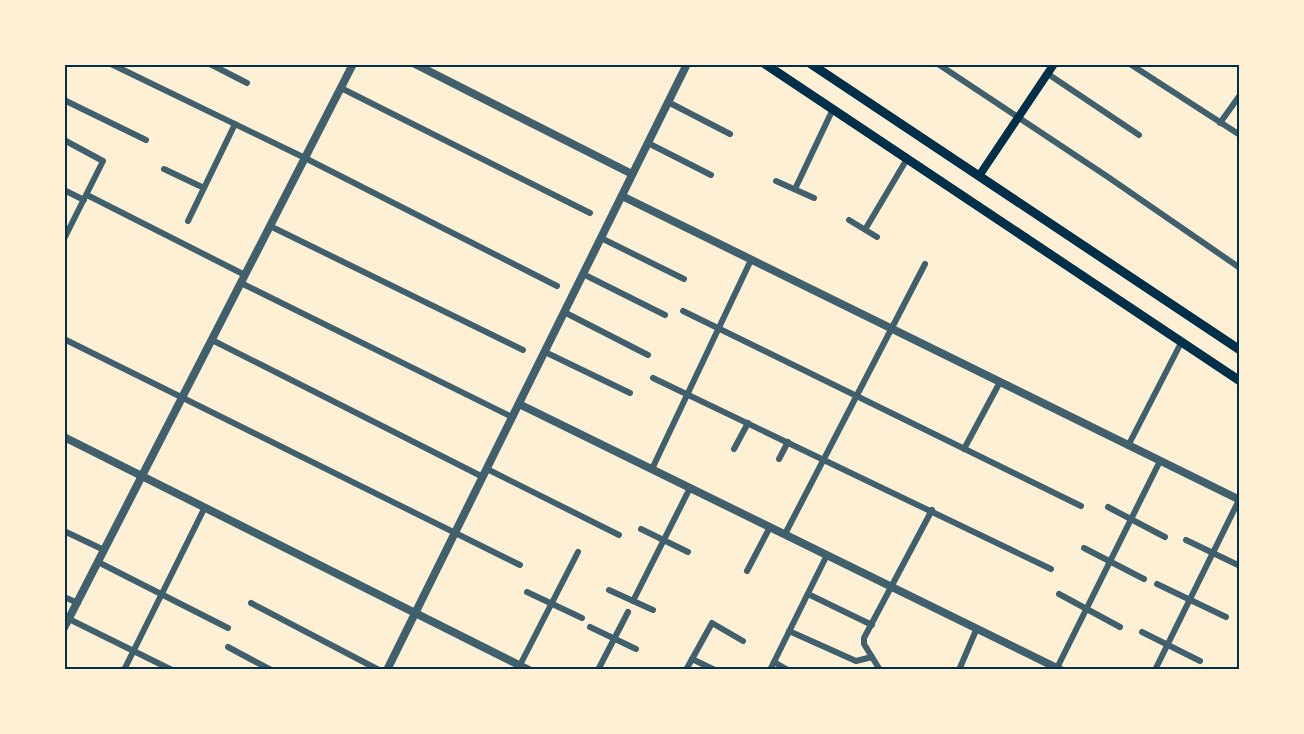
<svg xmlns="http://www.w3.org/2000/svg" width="1304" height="734" viewBox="0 0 1304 734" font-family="Arial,sans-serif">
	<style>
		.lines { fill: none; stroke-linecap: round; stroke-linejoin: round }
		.minor { stroke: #3f606c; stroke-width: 6 }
		.tertiary { stroke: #3f606c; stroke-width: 8 }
		.secondary { stroke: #003049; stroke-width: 8 }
		.primary { stroke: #003049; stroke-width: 9 }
		.neatline { fill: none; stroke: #003049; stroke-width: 2 }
	</style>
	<rect width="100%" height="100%" fill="#fdf0d5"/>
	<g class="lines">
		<!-- minor -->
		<g class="minor">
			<path d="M111,64L305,158L557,286"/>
			<path d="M210,64L247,83"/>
			<path d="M938,64L1108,177L1240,268"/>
			<path d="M1130,64L1240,135"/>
			<path d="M1048,74L1139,135"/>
			<path d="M341,88L590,213"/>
			<path d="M64,100L146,140"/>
			<path d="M668,102L730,134"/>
			<path d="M1220,123L1240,95"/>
			<path d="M64,140L103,161L64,239"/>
			<path d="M648,143L711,175"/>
			<path d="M164,169L204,188"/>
			<path d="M776,181L814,198"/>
			<path d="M795,189L833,109"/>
			<path d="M64,190L84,200"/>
			<path d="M87,195L245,275"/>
			<path d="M849,220L877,237"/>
			<path d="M188,221L235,124"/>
			<path d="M270,226L523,350"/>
			<path d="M866,228L907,159"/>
			<path d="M601,238L684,279"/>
			<path d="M583,274L665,315"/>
			<path d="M241,283L512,417"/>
			<path d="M683,311L1081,506"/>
			<path d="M564,312L648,355"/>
			<path d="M64,339L520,565"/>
			<path d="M212,340L483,477"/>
			<path d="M545,352L630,393"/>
			<path d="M653,378L1051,569"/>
			<path d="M1128,446L1182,341"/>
			<path d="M734,449L748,423"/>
			<path d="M964,449L1000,382"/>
			<path d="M779,459L788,442"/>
			<path d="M487,469L619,535"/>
			<path d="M652,469L751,260"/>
			<path d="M1108,507L1165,537"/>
			<path d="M641,529L688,552"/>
			<path d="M64,531L104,550"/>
			<path d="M785,534L925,264"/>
			<path d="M1186,540L1240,566"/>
			<path d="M1084,548L1144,579"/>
			<path d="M98,562L228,628"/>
			<path d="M747,571L770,527"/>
			<path d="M1157,584L1226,617"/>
			<path d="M609,590L653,610"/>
			<path d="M527,592L582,618"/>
			<path d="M808,594L872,625"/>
			<path d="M1059,594L1120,627"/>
			<path d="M64,597L78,603"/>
			<path d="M633,601L690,488"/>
			<path d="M251,603L379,670"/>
			<path d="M69,619L172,670"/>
			<path d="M590,627L636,649"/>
			<path d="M789,631L856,661L872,657"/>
			<path d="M1142,632L1200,661"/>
			<path d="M228,647L271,670"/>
			<path d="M692,659L715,670"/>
			<path d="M774,662L788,670"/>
			<path d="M520,665L578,552"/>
			<path d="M124,670L205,507"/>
			<path d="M598,670L628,612"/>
			<path d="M686,670L712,623L743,641"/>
			<path d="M770,670L827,555"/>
			<path d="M880,670L864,644V638L932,510"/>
			<path d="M959,670L977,628"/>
			<path d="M1056,670L1160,461"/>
			<path d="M1155,670L1239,500"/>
		</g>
		<!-- tertiary -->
		<g class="tertiary">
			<path d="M415,64L632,174"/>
			<path d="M622,196L1240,500"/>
			<path d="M519,404L1061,670"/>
			<path d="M64,437L529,670"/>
			<path d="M64,628L353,64"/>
			<path d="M387,670L687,64"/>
		</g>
		<!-- secondary -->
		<path class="secondary" d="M979,176L1054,64"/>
		<!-- primary -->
		<g class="primary">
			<path d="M765,64L1240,381"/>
			<path d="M811,64L1240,350"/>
		</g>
	</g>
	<!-- border -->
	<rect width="1304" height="734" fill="none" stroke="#fdf0d5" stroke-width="132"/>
	<rect x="66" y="66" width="1172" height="602" class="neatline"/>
</svg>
